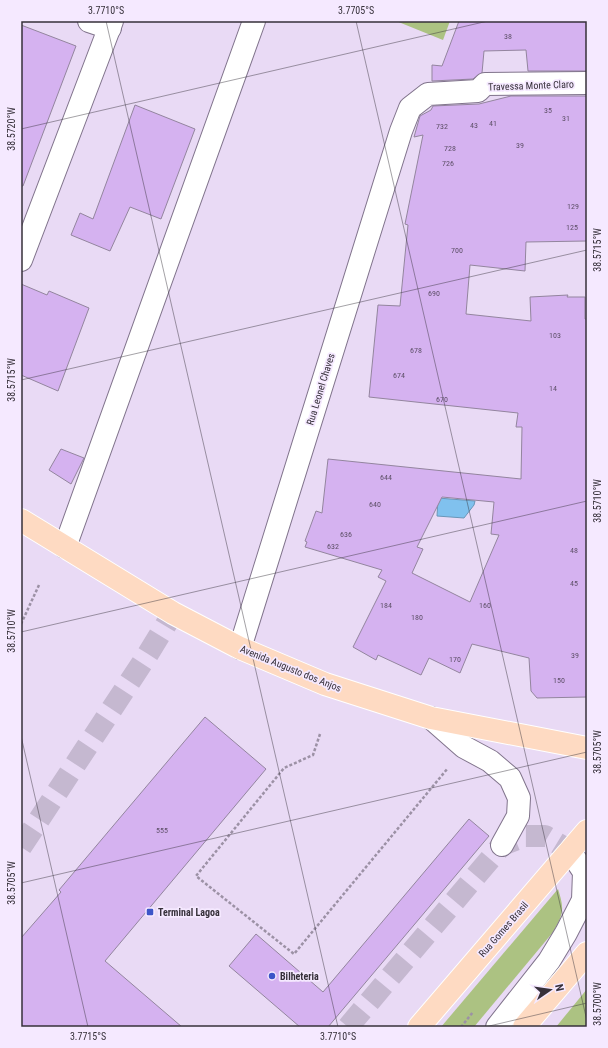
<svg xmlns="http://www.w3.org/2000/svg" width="608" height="1048" viewBox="0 0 608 1048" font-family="'Roboto Condensed',sans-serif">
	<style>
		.green { fill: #acc282 }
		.water { fill: #80c1ee; stroke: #6a96b8 }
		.building { fill: #d5b2f0; stroke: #93859e; fill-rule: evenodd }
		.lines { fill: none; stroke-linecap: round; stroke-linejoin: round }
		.minor-tunnel { stroke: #c5b8d0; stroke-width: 22; stroke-dasharray: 22 11; stroke-linecap: butt }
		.minor-casing { stroke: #81748c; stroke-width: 24 }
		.major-casing { stroke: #fff; stroke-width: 24 }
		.path { stroke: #9c91a5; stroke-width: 2.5; stroke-dasharray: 3 2; stroke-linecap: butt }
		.minor { stroke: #fff; stroke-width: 22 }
		.major { stroke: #fedac2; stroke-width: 22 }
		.ticks { fill: none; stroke: #36303a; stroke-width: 1; stroke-opacity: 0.45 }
		.poi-dot { fill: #3c55c8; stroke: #f5e9ff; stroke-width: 1.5 }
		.labels { text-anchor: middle; stroke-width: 3.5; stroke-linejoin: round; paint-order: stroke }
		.number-label { font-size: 8px; fill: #5e5068 }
		.street-label { font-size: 10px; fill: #36303a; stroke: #f5e9ff }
		.poi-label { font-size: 10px; font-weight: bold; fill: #36303a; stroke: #f5e9ff; text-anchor: start }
		.neatline { fill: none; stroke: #36303a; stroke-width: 1.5 }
		.ticks-label { font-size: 10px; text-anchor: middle; fill: #36303a }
	</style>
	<rect width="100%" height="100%" fill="#e9daf5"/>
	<!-- green -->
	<g class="green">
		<path d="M396,21H450L443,40Z"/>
		<path d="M558,889C564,908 564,913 554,931L474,1027H441Z"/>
		<path d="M587,989V1027H556Z"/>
	</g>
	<!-- water -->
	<path class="water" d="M438,498L475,501L474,505L464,518L437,516Z"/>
	<!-- building -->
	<g class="building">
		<path d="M459,21H587V71H528L526,50L484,51L482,73L473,79L432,81V65L442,66Z"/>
		<path d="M21,25L76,46L23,186H21Z"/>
		<path d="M511,96H587V241L526,242L525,271L470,265L466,314L531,321L530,297L568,295L567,297H585V319H587V697L537,698L531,691L529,658L472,644L460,673L429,658L421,675L378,655L376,660L353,647L386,581L378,577L382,570L305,547L307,542L305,541L316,511L322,513L328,459L521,479L522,427H516L518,413L369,397L378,305L400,306L408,225L405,224L423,135L414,137L420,116L431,110L433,106L479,104ZM442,497L494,502L491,534L499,535L470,602L412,573L423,549L417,547Z"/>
		<path d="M135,105L195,129L161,219L130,207L110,251L71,235L80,213L93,219Z"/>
		<path d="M21,284L47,295L49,291L89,308L58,391L21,375Z"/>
		<path d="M61,449L84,458L71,484L49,470Z"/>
		<path d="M205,717L266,769L105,961L182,1027H21V938L61,892L59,890Z"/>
		<path d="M469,819L489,836L328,1027H300L229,966L256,934L323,992Z"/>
	</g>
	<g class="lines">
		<!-- minor-tunnel -->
		<g class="minor-tunnel">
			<path d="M21,847L148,654L173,613"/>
			<path d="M348,1027L502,845L525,836H545L570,851"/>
		</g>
		<defs>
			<g id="minor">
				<path d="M89,21L110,28"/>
				<path d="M21,260L112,21"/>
				<path d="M65,547L254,21"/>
				<path d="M240,648L401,131L410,108L428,94L478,91L485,84L587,83"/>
				<path d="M431,718L464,747L490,761L510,778L519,798L518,816L502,845"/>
				<path d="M497,1027L549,961L566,933L583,900L584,872L570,851"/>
			</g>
			<g id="major">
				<path d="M21,520L173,613L240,648L325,684L431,718L587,748"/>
				<path d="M419,1027L587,831"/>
				<path d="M524,1027L587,953"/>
			</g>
		</defs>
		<!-- minor casing -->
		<use href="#minor" class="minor-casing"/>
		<!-- major casing -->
		<use href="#major" class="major-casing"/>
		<!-- path -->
		<g class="path">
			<path d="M21,624L39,585"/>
			<path d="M320,734L313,755L284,768L196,876L294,954L448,768"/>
			<path d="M461,1027L473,1012"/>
		</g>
		<!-- minor -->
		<use href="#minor" class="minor"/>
		<!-- major -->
		<use href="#major" class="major"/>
	</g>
	<!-- ticks -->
	<path class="ticks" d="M106,21L338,1027M356,21L587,1021M21,129L488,21M21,380L587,250M21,632L587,501M21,736L88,1027M21,883L587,752M485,1027L587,1003"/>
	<!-- markers -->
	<g class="poi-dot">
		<rect x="146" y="908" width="8" height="8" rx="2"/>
		<circle cx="272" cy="976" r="4"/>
	</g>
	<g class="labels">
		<!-- number labels -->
		<g class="number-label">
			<text x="508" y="39">38</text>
			<text x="548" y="113">35</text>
			<text x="566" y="121">31</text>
			<text x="493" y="126">41</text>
			<text x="474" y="128">43</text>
			<text x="442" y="129">732</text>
			<text x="520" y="148">39</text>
			<text x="450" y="151">728</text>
			<text x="448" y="166">726</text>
			<text x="573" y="209">129</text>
			<text x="572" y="230">125</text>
			<text x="457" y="253">700</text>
			<text x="434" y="296">690</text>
			<text x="555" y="338">103</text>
			<text x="416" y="353">678</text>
			<text x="399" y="378">674</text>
			<text x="553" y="391">14</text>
			<text x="442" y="402">670</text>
			<text x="386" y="480">644</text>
			<text x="375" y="507">640</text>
			<text x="346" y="537">636</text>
			<text x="333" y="549">632</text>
			<text x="574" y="553">48</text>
			<text x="574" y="586">45</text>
			<text x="386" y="608">184</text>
			<text x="485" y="608">160</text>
			<text x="417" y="620">180</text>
			<text x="575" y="658">39</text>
			<text x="455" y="662">170</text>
			<text x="559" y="683">150</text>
			<text x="162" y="833">555</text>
		</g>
		<!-- street labels -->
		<g class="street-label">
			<text transform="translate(531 85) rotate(-2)" y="4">Travessa Monte Claro</text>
			<text transform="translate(320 389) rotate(-73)" y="4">Rua Leonel Chaves</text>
			<text transform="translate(291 668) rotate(22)" y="4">Avenida Augusto dos Anjos</text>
			<text transform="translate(503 929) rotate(-49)" y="4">Rua Gomes Brasil</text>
		</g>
		<!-- poi labels -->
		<g class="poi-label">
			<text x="158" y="916">Terminal Lagoa</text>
			<text x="280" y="980">Bilheteria</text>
		</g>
	</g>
	<!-- border -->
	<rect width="608" height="1048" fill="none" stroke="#f5e9ff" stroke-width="44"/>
	<!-- north arrow -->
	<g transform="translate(550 990) rotate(77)" stroke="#f5e9ff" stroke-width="3" paint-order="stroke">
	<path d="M0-3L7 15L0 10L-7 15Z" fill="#36303a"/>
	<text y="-6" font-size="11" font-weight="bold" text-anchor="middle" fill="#36303a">N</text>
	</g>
	<rect x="22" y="22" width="564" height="1004" class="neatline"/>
	<g class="ticks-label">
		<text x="106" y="14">3.7710°S</text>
		<text x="356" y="14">3.7705°S</text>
		<text transform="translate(11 129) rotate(-90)" y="4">38.5720°W</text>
		<text transform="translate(597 250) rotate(-90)" y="4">38.5715°W</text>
		<text transform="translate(11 380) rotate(-90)" y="4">38.5715°W</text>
		<text transform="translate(597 501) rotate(-90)" y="4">38.5710°W</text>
		<text transform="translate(11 631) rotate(-90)" y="4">38.5710°W</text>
		<text transform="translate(597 752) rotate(-90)" y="4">38.5705°W</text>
		<text transform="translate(11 883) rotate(-90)" y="4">38.5705°W</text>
		<text transform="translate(597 1004) rotate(-90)" y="4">38.5700°W</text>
		<text x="88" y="1040">3.7715°S</text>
		<text x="338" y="1040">3.7710°S</text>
	</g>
</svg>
